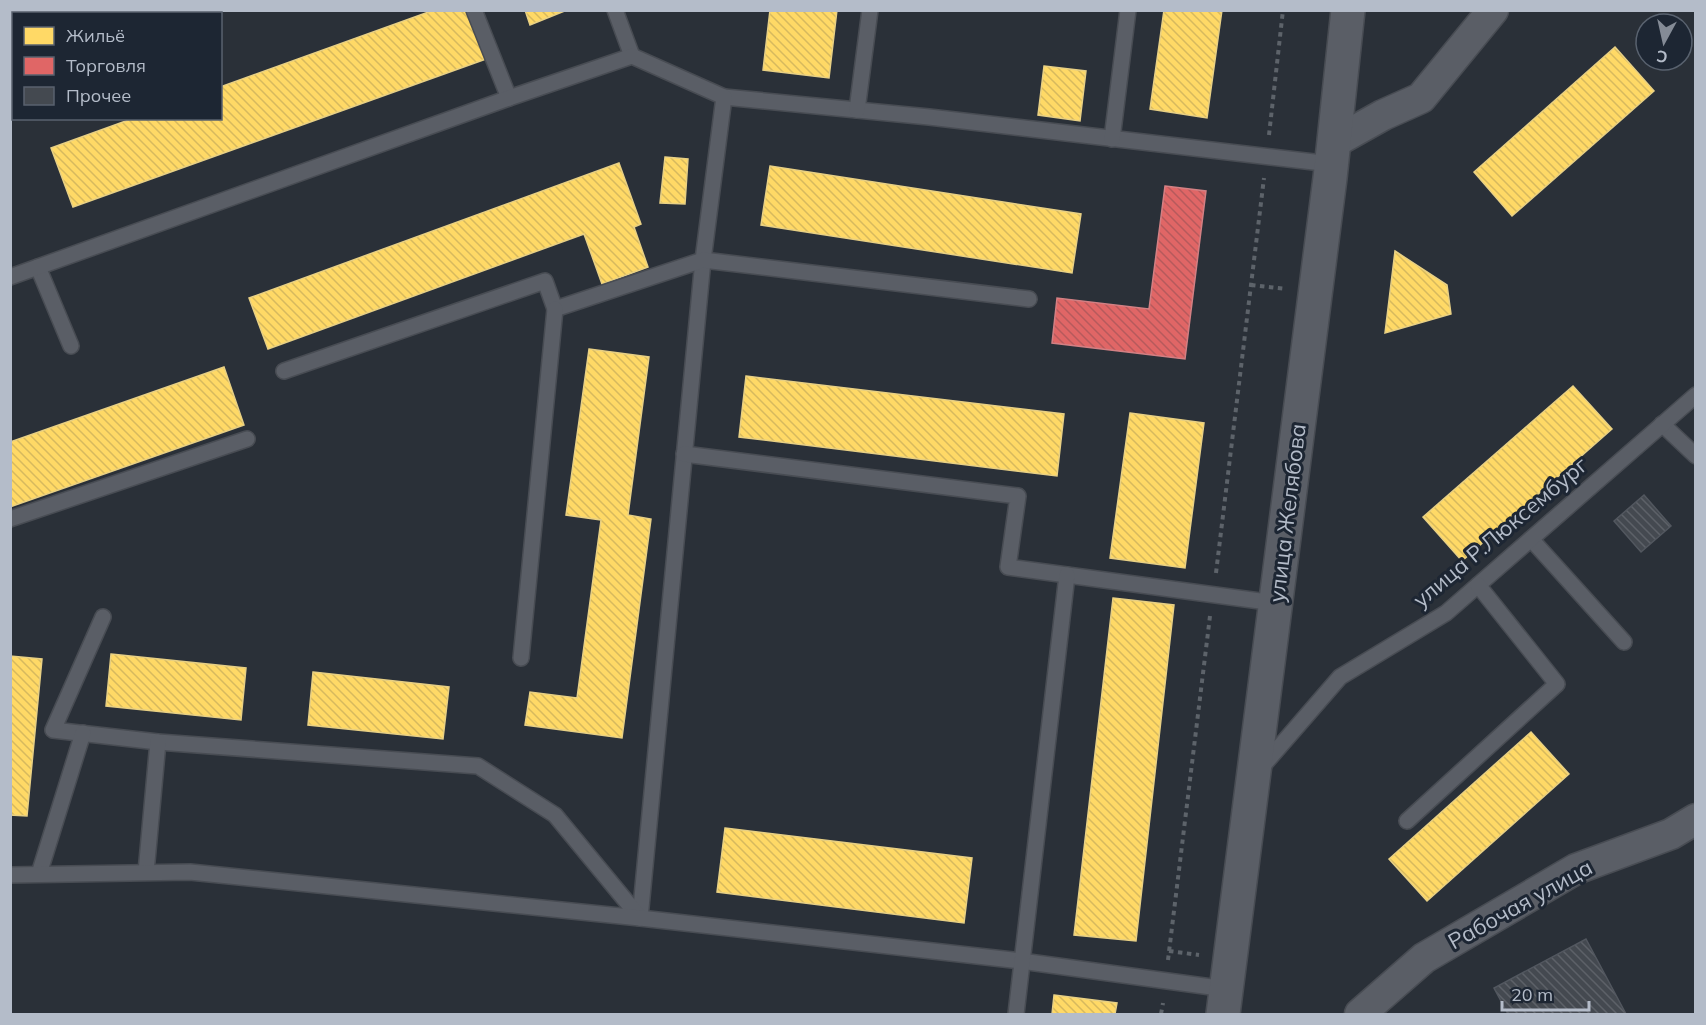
<svg xmlns="http://www.w3.org/2000/svg" width="1706" height="1025" viewBox="0 0 1706 1025" font-family="Mulish,sans-serif">
	<style>
		.homes { fill: url(#homes-back-hatch); stroke: #e8d084; stroke-width: 1.5 }
		.shops { fill: url(#shops-back-hatch); stroke: #d38084; stroke-width: 1.5 }
		.building { fill: url(#building-back-hatch); stroke: #52575f; stroke-width: 1.5 }
		.lines { fill: none; stroke-linecap: round; stroke-linejoin: round }
		.service-casing { stroke: #484c53; stroke-width: 18 }
		.minor-casing { stroke: #484c53; stroke-width: 33 }
		.tertiary-casing { stroke: #484c53; stroke-width: 36 }
		.path { stroke: #5d636a; stroke-width: 4; stroke-dasharray: 4.5 4.5; stroke-linecap: butt }
		.service { stroke: #5a5e66; stroke-width: 15 }
		.minor { stroke: #5a5e66; stroke-width: 30 }
		.tertiary { stroke: #5a5e66; stroke-width: 33 }
		.labels { text-anchor: middle; stroke-width: 6; stroke-linejoin: round; paint-order: stroke }
		.street-label { font-size: 22px; fill: #b4bcc9; stroke: #1d2633 }
	</style>
	<defs>
		<pattern id="homes-back-hatch" width="6" height="6" patternUnits="userSpaceOnUse" patternTransform="scale(1.5)"><rect width="6" height="6" fill="#ffd966"/><path d="M-1 5l2 2M0 0l6 6M5-1l2 2" fill="none" stroke="#d7b95e"/></pattern>
		<pattern id="shops-back-hatch" width="6" height="6" patternUnits="userSpaceOnUse" patternTransform="scale(1.5)"><rect width="6" height="6" fill="#e06666"/><path d="M-1 5l2 2M0 0l6 6M5-1l2 2" fill="none" stroke="#b65a5c"/></pattern>
		<pattern id="building-back-hatch" width="6" height="6" patternUnits="userSpaceOnUse" patternTransform="scale(1.5)"><rect width="6" height="6" fill="#444950"/><path d="M-1 5l2 2M0 0l6 6M5-1l2 2" fill="none" stroke="#5d6168"/></pattern>
	</defs>
	<rect width="100%" height="100%" fill="#2a3038"/>
	<!-- homes -->
	<g class="homes">
		<path d="M434,10H468L486,59L73,207L51,148L134,118H220V87Z"/>
		<path d="M525,10H567L530,25Z"/>
		<path d="M770,10H837L829,78L763,70Z"/>
		<path d="M1164,10H1222L1207,118L1150,109Z"/>
		<path d="M1615,47L1654,91L1512,216L1474,172Z"/>
		<path d="M1044,66L1086,71L1080,121L1038,115Z"/>
		<path d="M665,157L688,159L685,204L660,203Z"/>
		<path d="M619,163L641,224L634,227L648,267L602,284L584,234L268,349L249,298Z"/>
		<path d="M770,166L1081,214L1072,273L761,225Z"/>
		<path d="M1395,251L1447,285L1451,314L1385,333Z"/>
		<path d="M589,349L649,357L628,515L651,519L622,738L525,725L530,692L577,698L601,520L566,515Z"/>
		<path d="M224,367L244,425L10,507V442Z"/>
		<path d="M746,376L1064,414L1057,476L739,437Z"/>
		<path d="M1573,386L1612,429L1462,561L1423,517Z"/>
		<path d="M1130,413L1204,423L1185,568L1110,558Z"/>
		<path d="M1113,598L1174,605L1136,941L1074,935Z"/>
		<path d="M111,654L246,668L241,720L106,706Z"/>
		<path d="M10,656L42,659L27,816L10,815Z"/>
		<path d="M313,672L449,687L443,739L308,725Z"/>
		<path d="M1531,732L1569,774L1427,901L1389,859Z"/>
		<path d="M725,828L972,858L964,923L717,892Z"/>
		<path d="M1054,995L1117,1003L1115,1014H1052Z"/>
	</g>
	<!-- shops -->
	<path class="shops" d="M1165,186L1206,191L1185,359L1052,343L1057,298L1149,309Z"/>
	<!-- building -->
	<g class="building">
		<path d="M1644,495L1671,526L1641,552L1614,521Z"/>
		<path d="M1586,939L1626,1014H1508L1494,988Z"/>
	</g>
	<g class="lines">
		<defs>
			<g id="service">
				<path d="M474,10L509,98"/>
				<path d="M615,10L632,56"/>
				<path d="M724,97L929,117L1331,164"/>
				<path d="M857,110L870,10"/>
				<path d="M1112,139L1128,10"/>
				<path d="M38,267L71,346"/>
				<path d="M10,277L509,98L632,56L724,97L703,260L640,918"/>
				<path d="M284,371L545,281L555,309L703,260L1029,299"/>
				<path d="M1662,424L1696,456"/>
				<path d="M684,454L1018,496L1008,567L1275,603"/>
				<path d="M10,519L247,439"/>
				<path d="M1531,539L1624,642"/>
				<path d="M103,617L53,730L158,742L478,766L555,815L640,918"/>
				<path d="M521,658L555,309"/>
				<path d="M1261,768L1340,677L1446,613L1696,395"/>
				<path d="M1407,821L1557,684L1478,585"/>
				<path d="M146,872L158,742"/>
				<path d="M39,874L83,733"/>
				<path d="M10,875L190,872L640,918L1021,961L1226,989"/>
				<path d="M1016,1014L1067,575"/>
			</g>
			<g id="minor">
				<path d="M1333,143L1383,115L1421,98L1493,10"/>
				<path d="M1360,1014L1424,958L1576,869L1671,834L1696,819"/>
			</g>
			<path id="tertiary" d="M1223,1014L1330,178L1348,10"/>
		</defs>
		<!-- service casing -->
		<use href="#service" class="service-casing"/>
		<!-- minor casing -->
		<use href="#minor" class="minor-casing"/>
		<!-- tertiary casing -->
		<use href="#tertiary" class="tertiary-casing"/>
		<!-- path -->
		<g class="path">
			<path d="M1269,135L1283,10"/>
			<path d="M1251,285L1286,289"/>
			<path d="M1216,573L1264,178"/>
			<path d="M1169,951L1199,955"/>
			<path d="M1168,960L1210,616"/>
			<path d="M1161,1014L1163,1003"/>
		</g>
		<!-- service -->
		<use href="#service" class="service"/>
		<!-- minor -->
		<use href="#minor" class="minor"/>
		<!-- tertiary -->
		<use href="#tertiary" class="tertiary"/>
	</g>
	<g class="labels">
		<!-- street labels -->
		<g class="street-label">
			<text transform="translate(1287 513) rotate(-83)" y="8">улица Желябова</text>
			<text transform="translate(1500 532) rotate(-40)" y="8">улица Р.Люксембург</text>
			<text transform="translate(1520 904) rotate(-29)" y="8">Рабочая улица</text>
		</g>
	</g>
	<!-- border -->
	<rect width="1706" height="1025" fill="none" stroke="#b4bcc9" stroke-width="24"/>
	<!-- legend -->
	<rect x="12" y="12" width="210" height="108" fill="#1d2633" stroke="#59626f" stroke-width="1.5"/>
	<rect x="24" y="27" width="30" height="18" fill="#ffd966" stroke="#59626f" stroke-width="1.5"/>
	<text x="66" y="42" font-size="18" fill="#b4bcc9">Жильё</text>
	<rect x="24" y="57" width="30" height="18" fill="#e06666" stroke="#59626f" stroke-width="1.5"/>
	<text x="66" y="72" font-size="18" fill="#b4bcc9">Торговля</text>
	<rect x="24" y="87" width="30" height="18" fill="#444950" stroke="#59626f" stroke-width="1.5"/>
	<text x="66" y="102" font-size="18" fill="#b4bcc9">Прочее</text>
	<!-- north arrow -->
	<g transform="translate(1664 42) rotate(188)"><circle r="28" fill="#1d2633" stroke="#59626f" stroke-width="1.5"/>
	<path d="M0-4.5L10 22L0 15L-10 22Z" fill="#848b96"/>
	<text y="-9" font-size="16" font-weight="bold" text-anchor="middle" fill="#b4bcc9">С</text>
	</g>
	<!-- scale -->
	<path d="M1502 1001v9h87v-9" fill="none" stroke="#b4bcc9" stroke-width="3"/>
	<text x="1511" y="1001" font-size="18" fill="#b4bcc9" stroke="#1d2633" stroke-width="4.5" paint-order="stroke">20 m</text>
</svg>
